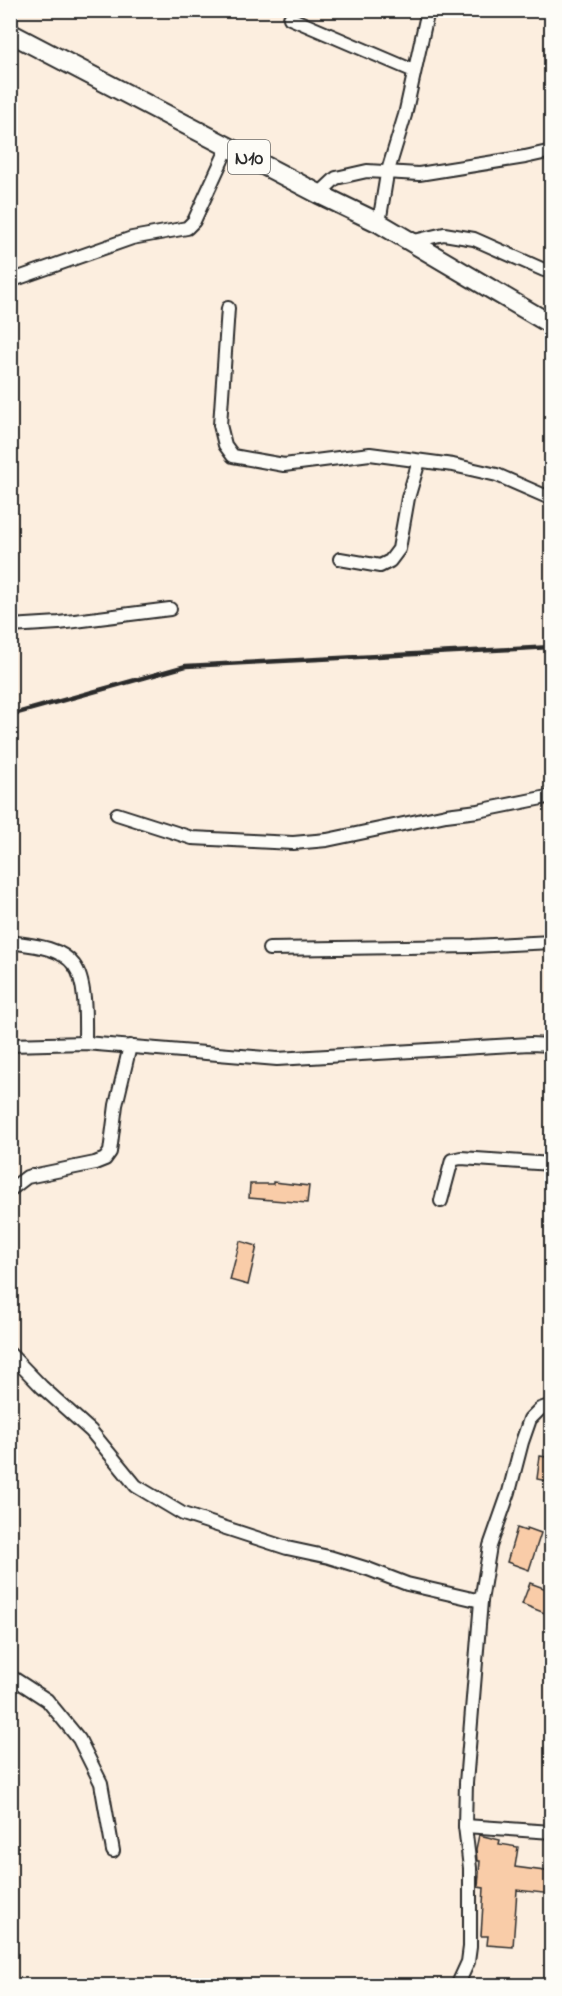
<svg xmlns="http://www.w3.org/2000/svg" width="562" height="1996" viewBox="0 0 562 1996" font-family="'Indie Flower',sans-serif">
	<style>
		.building { fill: #f9cca8; stroke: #2b2b2b; stroke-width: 1.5 }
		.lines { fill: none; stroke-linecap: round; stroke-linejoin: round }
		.street-casing { stroke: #2b2b2b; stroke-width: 16 }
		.primary-casing { stroke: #2b2b2b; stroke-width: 22 }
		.street { stroke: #fdfcf7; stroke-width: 12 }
		.primary { stroke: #fdfcf7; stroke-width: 18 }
		.rail { stroke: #2b2b2b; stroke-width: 4.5 }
		.labels { text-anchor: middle; stroke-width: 4.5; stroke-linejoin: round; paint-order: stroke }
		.shield { fill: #fdfcf7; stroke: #6a6a68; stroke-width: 1.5 }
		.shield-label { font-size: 20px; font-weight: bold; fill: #2b2b2b }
	</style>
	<rect width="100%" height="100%" fill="#fceedf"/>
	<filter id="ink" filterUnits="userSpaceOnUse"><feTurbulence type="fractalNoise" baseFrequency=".0167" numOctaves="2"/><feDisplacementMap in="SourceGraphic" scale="12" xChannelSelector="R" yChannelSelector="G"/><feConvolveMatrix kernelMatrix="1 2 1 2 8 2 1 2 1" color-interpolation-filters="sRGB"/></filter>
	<g filter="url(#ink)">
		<!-- building -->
		<g class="building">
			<path d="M273,1182L309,1186L307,1203L249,1198L250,1184H273Z"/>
			<path d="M240,1241L257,1246L248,1285L230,1280Z"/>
			<path d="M540,1456L552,1458V1482L537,1479Z"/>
			<path d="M517,1528L526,1531L527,1528L541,1533L529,1570L507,1562Z"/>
			<path d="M530,1583L552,1591V1616L522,1604Z"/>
			<path d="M479,1835L500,1840L499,1844L518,1847L515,1867L552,1872V1894L517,1890L513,1947L487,1945L488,1936H481L484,1888L478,1887L480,1861H477L476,1849Z"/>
		</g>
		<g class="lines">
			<defs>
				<g id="street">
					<path d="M290,18L414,71"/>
					<path d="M319,194L336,178L367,171L419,174L525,157L552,151"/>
					<path d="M379,223L387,174L405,115L428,10"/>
					<path d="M410,242L444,234L474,239L544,270"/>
					<path d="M10,281L132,238L187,228L194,221L228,147"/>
					<path d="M228,308L220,425L225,445L233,456L284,465L370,454L453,465L497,475L552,499"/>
					<path d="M340,559L380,566L390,561L399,549L408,498L419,461"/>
					<path d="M10,626L59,623L170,609"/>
					<path d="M117,814L192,838L293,843L327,840L446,815L478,811L552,796"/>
					<path d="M10,942C31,945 61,947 74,965C87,982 85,1022 85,1043"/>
					<path d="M269,949L473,946L552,942"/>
					<path d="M10,1045L85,1043L277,1059L530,1044L552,1045"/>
					<path d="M10,1190L27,1177L95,1163L105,1159L110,1152L116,1105L130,1046"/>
					<path d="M441,1201L452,1160L461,1158L552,1164"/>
					<path d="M10,1354L42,1387L91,1431L136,1486L183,1514L287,1548L329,1557L368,1569L407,1584L481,1601"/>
					<path d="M10,1676L47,1700L79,1739L101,1783L113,1851"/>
					<path d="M465,1826L552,1832"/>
					<path d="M457,1986L468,1962L470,1947V1868L465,1826L466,1783L481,1601L490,1546L509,1492L522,1442L530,1419L540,1409L552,1405"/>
				</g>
				<path id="primary" d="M10,33L319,194L379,223L552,325"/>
			</defs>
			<!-- street casing -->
			<use href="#street" class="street-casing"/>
			<!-- primary casing -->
			<use href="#primary" class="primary-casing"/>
			<!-- street -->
			<use href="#street" class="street"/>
			<!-- primary -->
			<use href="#primary" class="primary"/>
			<!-- rail -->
			<path class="rail" d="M10,715L186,666L552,647"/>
		</g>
	</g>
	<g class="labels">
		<!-- shield labels -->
		<rect class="shield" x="228" y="140" width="42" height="34" rx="4.5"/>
		<g class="shield-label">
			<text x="249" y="164">N10</text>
		</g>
	</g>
	<!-- margin -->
	<rect width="562" height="1996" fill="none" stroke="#fdfcf7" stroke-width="36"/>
	<rect x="18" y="18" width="526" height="1960" fill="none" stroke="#2b2b2b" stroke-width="2" filter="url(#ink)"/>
</svg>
